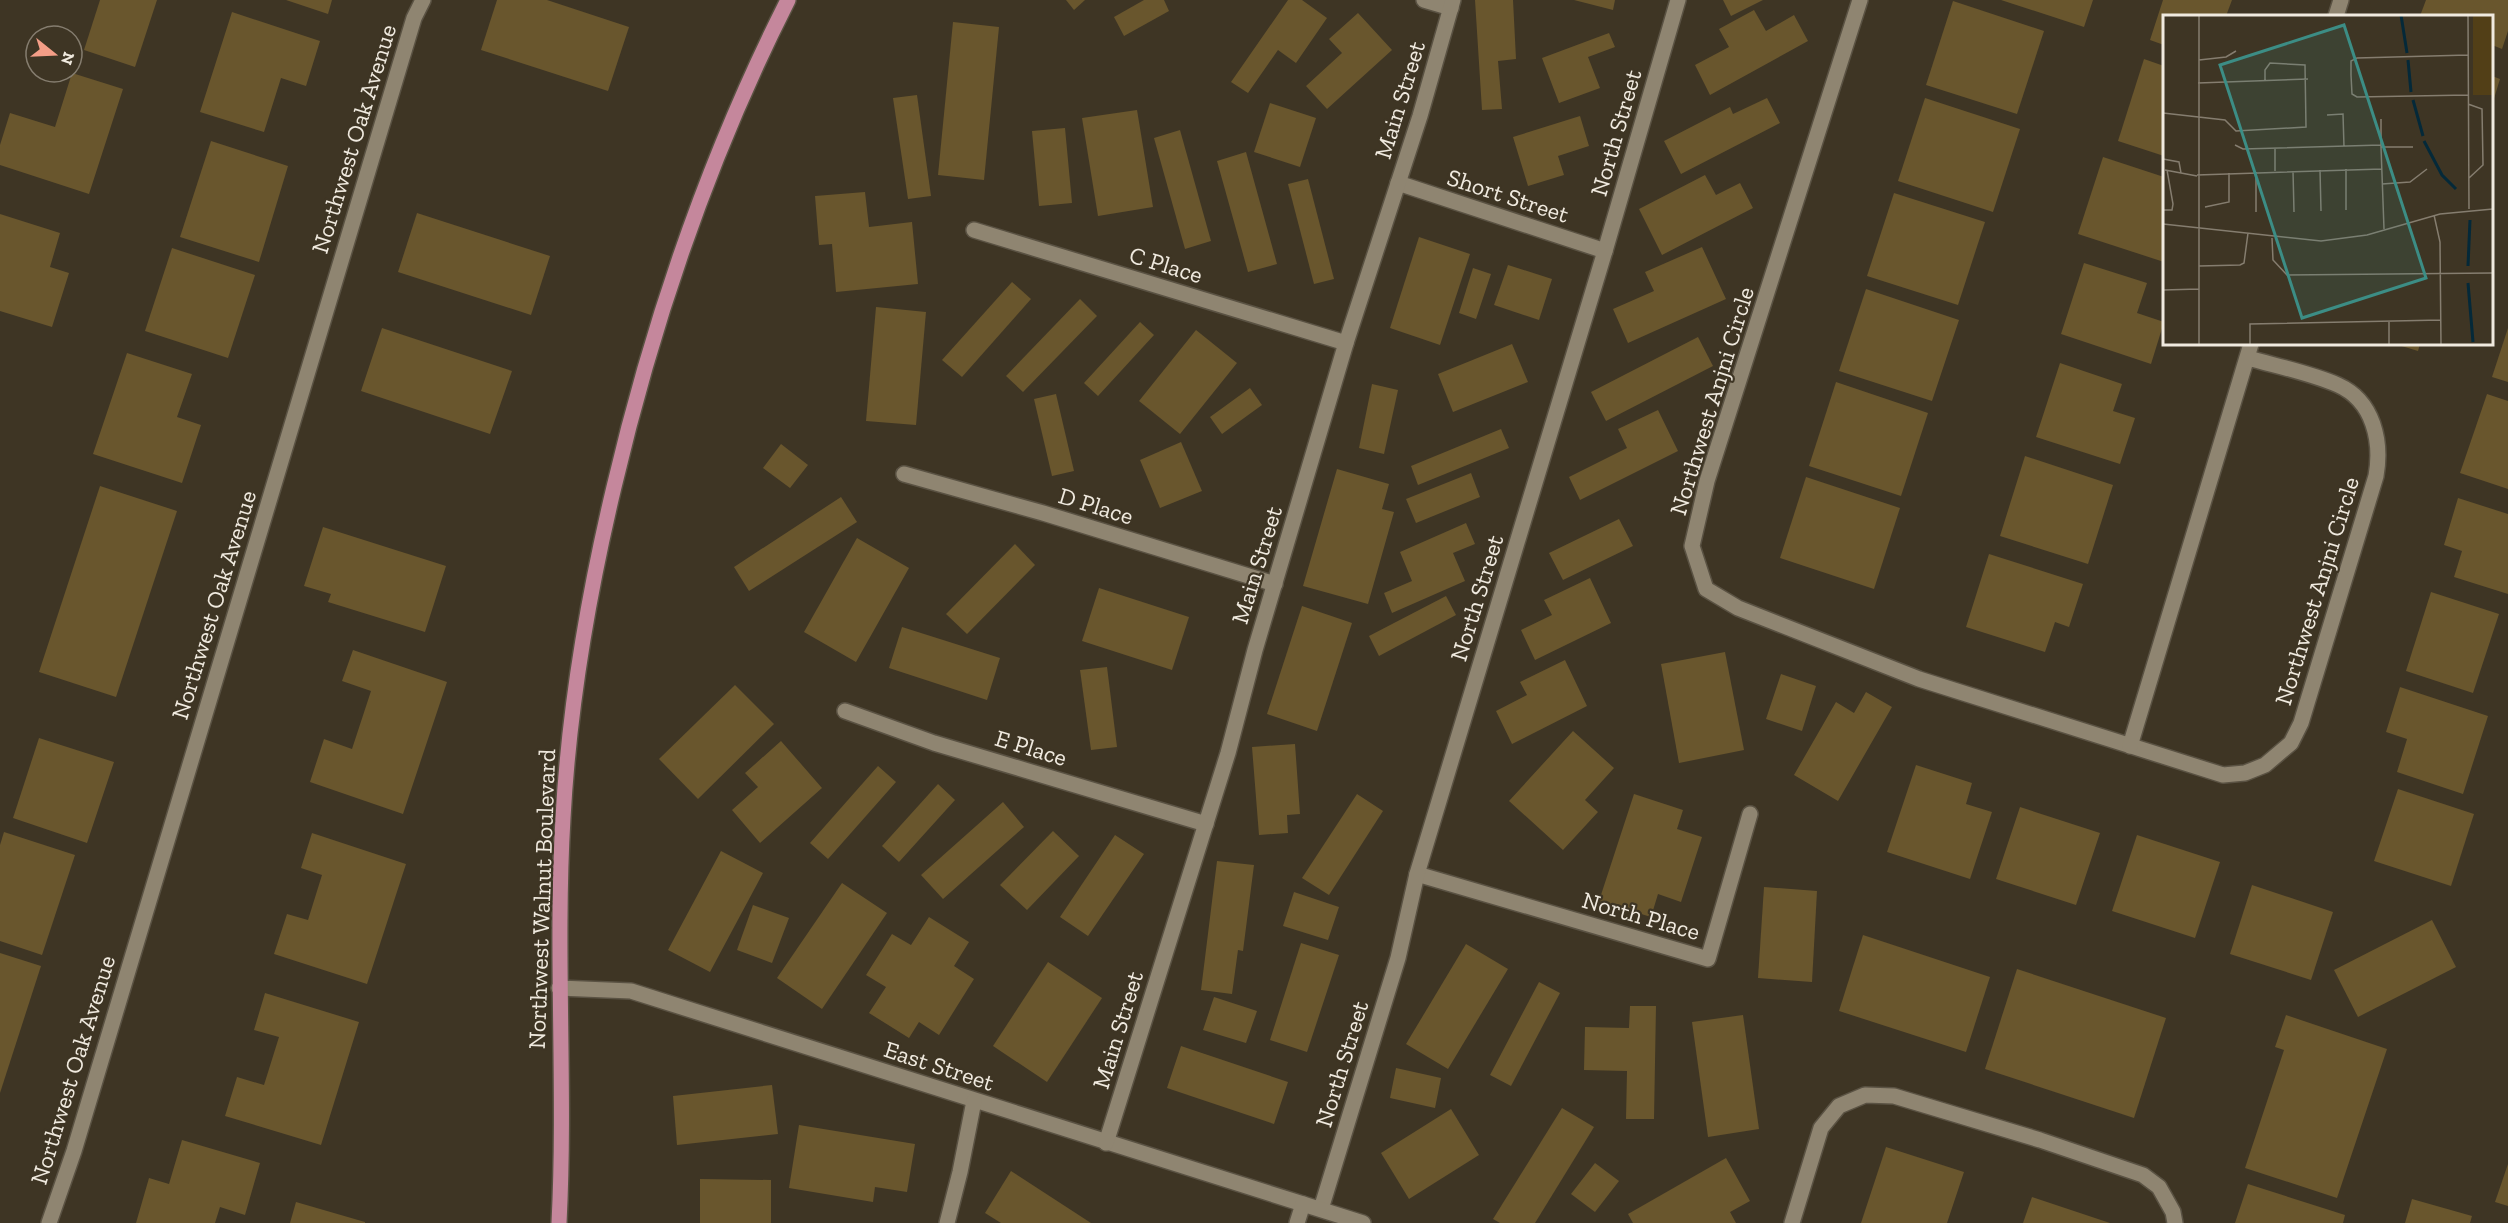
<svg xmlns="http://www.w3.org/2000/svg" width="2508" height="1223" viewBox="0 0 2508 1223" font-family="'Zilla Slab',serif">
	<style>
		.building { fill: #69562d }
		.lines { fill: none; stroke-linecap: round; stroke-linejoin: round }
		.minor-casing { stroke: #5a5243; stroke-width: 18 }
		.major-casing { stroke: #5a5243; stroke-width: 18 }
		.minor { stroke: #8f8571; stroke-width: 15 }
		.major { stroke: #c5879c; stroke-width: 15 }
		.labels { text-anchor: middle; stroke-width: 4.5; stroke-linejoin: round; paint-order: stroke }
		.street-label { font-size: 24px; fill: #f0eadf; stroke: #3e3524 }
		.inset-river { fill: none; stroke: #042939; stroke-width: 3 }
		.inset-road { fill: none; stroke: #857d6f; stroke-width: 1.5 }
		.view { fill: #3c8d85; fill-opacity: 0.15; stroke: #3c8d85; stroke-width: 3 }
		.inset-edge { fill: none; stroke: #f0eadf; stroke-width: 3 }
	</style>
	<rect width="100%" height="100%" fill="#3e3524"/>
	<!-- building -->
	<g class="building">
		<path d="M100,0H157L135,67L84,50Z"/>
		<path d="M286,0H332L328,14Z"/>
		<path d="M497,0H547L629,27L608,91L481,50Z"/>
		<path d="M1066,0H1085L1074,10Z"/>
		<path d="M1144,0H1164L1169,11L1124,36L1114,17Z"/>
		<path d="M1288,0H1302L1327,18L1296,63L1278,50L1248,93L1231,82Z"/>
		<path d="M1475,0H1513L1516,59L1498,61L1502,109L1482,110Z"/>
		<path d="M1574,0H1615L1613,10Z"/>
		<path d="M1723,0H1763L1731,16Z"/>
		<path d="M2001,0H2093L2084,27Z"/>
		<path d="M2163,0H2232L2226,16H2164V45L2150,40Z"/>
		<path d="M2426,0H2508V31L2502,49L2492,45V16H2420Z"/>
		<path d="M1953,1L2044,31L2017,114L1926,85Z"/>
		<path d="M1754,10L1766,31L1794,15L1808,41L1710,95L1695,65L1729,47L1719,29Z"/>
		<path d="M232,12L320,41L306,86L281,78L264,132L200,112Z"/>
		<path d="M1358,13L1392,50L1327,109L1306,86L1342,53L1329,39Z"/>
		<path d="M953,22L999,27L984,180L938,175Z"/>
		<path d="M1609,33L1615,47L1588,57L1600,88L1559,103L1542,58Z"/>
		<path d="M2144,59L2164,66V156L2118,141Z"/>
		<path d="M72,73L123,89L89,194L0,165V145L10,113L55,127Z"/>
		<path d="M2492,76L2500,79L2492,105Z"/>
		<path d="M917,95L931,196L908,199L893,98Z"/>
		<path d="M1767,98L1780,123L1681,174L1664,141L1730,107L1733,114Z"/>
		<path d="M1925,98L2020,129L1993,212L1898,181Z"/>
		<path d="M1270,103L1316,118L1300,167L1254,152Z"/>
		<path d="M1137,110L1153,207L1098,216L1082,118Z"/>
		<path d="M1580,116L1589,146L1558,156L1564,175L1528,186L1513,137Z"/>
		<path d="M1065,128L1072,203L1039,206L1032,131Z"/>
		<path d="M1180,130L1211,241L1185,249L1154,138Z"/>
		<path d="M211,141L288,166L259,262L180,237Z"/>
		<path d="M1246,152L1277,264L1248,272L1217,161Z"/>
		<path d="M2103,157L2164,177V262L2078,234Z"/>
		<path d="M1705,175L1716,195L1740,183L1753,208L1662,255L1639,209Z"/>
		<path d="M1308,179L1334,279L1314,284L1288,184Z"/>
		<path d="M865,192L869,227L912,222L918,284L836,292L832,244L819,245L815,196Z"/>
		<path d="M1894,193L1985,222L1958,305L1867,276Z"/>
		<path d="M417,213L550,256L531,315L398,272Z"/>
		<path d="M0,214L60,233L50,267L69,273L52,327L0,311Z"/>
		<path d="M1419,237L1470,254L1440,345L1390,328Z"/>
		<path d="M1702,247L1726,299L1628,343L1613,309L1654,291L1645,272Z"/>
		<path d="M172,248L255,275L228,358L145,331Z"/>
		<path d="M2084,263L2147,283L2137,313L2164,322L2151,364L2061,334Z"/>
		<path d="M1508,265L1552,279L1539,320L1494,305Z"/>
		<path d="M1473,268L1491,274L1476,319L1459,313Z"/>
		<path d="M1012,282L1031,299L962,377L942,360Z"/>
		<path d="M1866,289L1959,320L1932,401L1839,371Z"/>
		<path d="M1080,299L1097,316L1023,392L1006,376Z"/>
		<path d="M876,307L926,312L916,425L866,421Z"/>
		<path d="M1140,322L1154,335L1098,396L1084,383Z"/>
		<path d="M382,328L512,371L490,434L361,391Z"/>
		<path d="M2508,328V382L2492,377Z"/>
		<path d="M1196,330L1237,363L1180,434L1139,401Z"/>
		<path d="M1698,337L1713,366L1606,421L1591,392Z"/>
		<path d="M1512,344L1528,382L1453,412L1438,374Z"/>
		<path d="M2395,344H2420L2418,351Z"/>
		<path d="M127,353L192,374L177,417L201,425L182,483L93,454Z"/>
		<path d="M2060,363L2122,384L2113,411L2135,418L2120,464L2036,437Z"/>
		<path d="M1836,382L1928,413L1901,496L1809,466Z"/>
		<path d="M1372,384L1398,390L1384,454L1359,448Z"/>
		<path d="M1250,388L1262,405L1222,434L1210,417Z"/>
		<path d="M1056,394L1074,471L1052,476L1034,399Z"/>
		<path d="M2487,394L2508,401V489L2460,473Z"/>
		<path d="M1658,410L1678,451L1580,500L1569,477L1627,448L1618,429Z"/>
		<path d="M1501,429L1509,448L1418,485L1411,466Z"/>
		<path d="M1181,442L1202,491L1160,508L1140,460Z"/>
		<path d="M781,444L808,465L790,488L763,468Z"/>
		<path d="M2025,456L2113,485L2088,564L2000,536Z"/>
		<path d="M1337,469L1389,484L1382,509L1394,512L1368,604L1303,586Z"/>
		<path d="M1471,473L1480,497L1416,523L1406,499Z"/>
		<path d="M1806,477L1900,508L1874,589L1780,558Z"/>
		<path d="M100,486L177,511L116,697L39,672Z"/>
		<path d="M841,497L857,522L749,591L734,567Z"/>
		<path d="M2458,498L2508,514V594L2454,577L2462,551L2444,545Z"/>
		<path d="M1619,519L1633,546L1563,580L1549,553Z"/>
		<path d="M1466,523L1475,544L1453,553L1465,581L1392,613L1384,593L1412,581L1400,552Z"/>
		<path d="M323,527L446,566L425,632L328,602L331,594L304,586Z"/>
		<path d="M857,538L909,568L856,662L804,632Z"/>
		<path d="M1015,544L1035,565L967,634L946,614Z"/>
		<path d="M1989,554L2083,584L2069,627L2055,622L2045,652L1966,627Z"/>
		<path d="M1590,578L1611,623L1535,660L1521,630L1552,615L1544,600Z"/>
		<path d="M1099,588L1189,617L1172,670L1082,641Z"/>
		<path d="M2431,592L2499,614L2473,693L2406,671Z"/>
		<path d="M1446,596L1456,615L1379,656L1369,636Z"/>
		<path d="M1302,606L1352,623L1317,731L1267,714Z"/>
		<path d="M902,627L1000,658L987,700L889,668Z"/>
		<path d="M353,650L447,682L403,814L310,782L324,739L352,749L371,691L342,681Z"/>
		<path d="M1725,652L1744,750L1679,763L1661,664Z"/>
		<path d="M1565,660L1587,706L1512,744L1496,711L1527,695L1520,682Z"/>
		<path d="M1107,667L1117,747L1091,750L1080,670Z"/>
		<path d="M1781,674L1816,686L1802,731L1766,719Z"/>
		<path d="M735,685L774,724L698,799L659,759Z"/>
		<path d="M2400,687L2488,716L2463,794L2397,772L2407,739L2386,732Z"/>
		<path d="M1866,692L1892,707L1838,801L1794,775L1836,702L1854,713Z"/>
		<path d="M1573,731L1614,768L1585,800L1598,812L1563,850L1509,801Z"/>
		<path d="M39,738L114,762L87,843L13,818Z"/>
		<path d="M781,741L822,788L760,843L732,810L758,787L745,773Z"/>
		<path d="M1295,744L1300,814L1287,815L1288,833L1259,835L1252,747Z"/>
		<path d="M1916,765L1972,783L1966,804L1992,812L1970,879L1887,852Z"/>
		<path d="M878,766L896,782L828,859L810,843Z"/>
		<path d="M938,784L955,800L899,862L882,846Z"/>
		<path d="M2398,789L2474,814L2451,886L2374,861Z"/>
		<path d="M1357,794L1383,811L1329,895L1302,878Z"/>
		<path d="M1634,794L1683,810L1677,829L1702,837L1681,902L1658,894L1651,917L1599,901Z"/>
		<path d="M1003,802L1024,827L943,899L921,875Z"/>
		<path d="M2020,807L2100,833L2076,905L1996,879Z"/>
		<path d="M1053,831L1079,856L1027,910L1000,885Z"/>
		<path d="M4,832L75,855L42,955L0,941V845Z"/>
		<path d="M312,833L406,864L367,984L274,954L287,914L308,920L322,875L301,868Z"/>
		<path d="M1115,835L1144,854L1088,936L1060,917Z"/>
		<path d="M2137,835L2220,862L2195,938L2112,911Z"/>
		<path d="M721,851L763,873L710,972L668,950Z"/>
		<path d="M1217,861L1254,865L1243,951L1238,950L1232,994L1201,990Z"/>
		<path d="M842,883L887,913L822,1009L777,978Z"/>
		<path d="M2252,885L2333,912L2311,980L2230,954Z"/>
		<path d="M1764,887L1817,891L1812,982L1758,978Z"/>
		<path d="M1294,892L1339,907L1328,940L1283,926Z"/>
		<path d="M753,905L789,918L772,963L737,950Z"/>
		<path d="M929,917L969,942L954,966L974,979L939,1035L919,1022L909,1038L869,1013L886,987L866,975L892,934L911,945Z"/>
		<path d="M2432,920L2456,967L2358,1017L2334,970Z"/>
		<path d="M1863,935L1990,977L1966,1052L1839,1011Z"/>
		<path d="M1301,943L1339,955L1307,1052L1270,1040Z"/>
		<path d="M1466,944L1508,969L1448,1069L1406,1044Z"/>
		<path d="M0,953L41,966L0,1093Z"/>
		<path d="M1048,962L1102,998L1047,1082L993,1046Z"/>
		<path d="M2017,969L2166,1018L2134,1118L1985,1069Z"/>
		<path d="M1539,982L1560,993L1511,1086L1490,1075Z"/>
		<path d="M265,993L359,1022L321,1145L225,1116L237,1077L264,1085L279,1037L254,1030Z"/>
		<path d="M1214,997L1257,1011L1246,1043L1203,1030Z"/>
		<path d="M1630,1006H1656L1654,1119H1626L1627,1071L1584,1070L1585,1027L1629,1028Z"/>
		<path d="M1743,1015L1759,1129L1708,1137L1692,1022Z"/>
		<path d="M2286,1015L2387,1049L2337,1198L2245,1168L2284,1050L2275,1047Z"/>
		<path d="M1181,1046L1288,1082L1274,1124L1167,1088Z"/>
		<path d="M1396,1068L1441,1078L1435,1108L1390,1098Z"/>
		<path d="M772,1085L778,1134L677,1145L673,1096Z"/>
		<path d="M1562,1108L1594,1127L1535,1223H1500L1493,1219Z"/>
		<path d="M1451,1109L1479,1155L1409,1199L1381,1153Z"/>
		<path d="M799,1125L915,1144L907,1192L875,1187L873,1202L789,1188Z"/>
		<path d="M182,1140L260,1163L245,1215L220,1207L215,1223H136L149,1178L169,1184Z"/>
		<path d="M1886,1147L1964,1172L1947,1223H1861Z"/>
		<path d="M1726,1158L1750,1201L1730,1212L1736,1223H1633L1628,1214Z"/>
		<path d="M1595,1163L1619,1181L1595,1212L1571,1194Z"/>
		<path d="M2508,1164V1206L2495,1202Z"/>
		<path d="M1011,1171L1091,1223H1001L985,1213Z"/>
		<path d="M700,1179L771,1180V1223H700Z"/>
		<path d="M2248,1184L2345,1215L2343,1223H2235Z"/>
		<path d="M2032,1197L2110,1223H2023Z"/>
		<path d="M2412,1199L2472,1216L2470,1223H2405Z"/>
		<path d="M296,1202L365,1222V1223H290Z"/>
	</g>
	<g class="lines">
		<defs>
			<g id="minor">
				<path d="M1424,0L1451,8"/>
				<path d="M1860,0L1707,481L1692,546L1706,589L1738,608L1919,679L2223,775L2245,773L2265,765L2291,743L2301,723L2376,476C2382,442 2374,401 2338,385C2311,373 2276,366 2248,358"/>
				<path d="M2336,16L2341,0"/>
				<path d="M1398,183L1605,251"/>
				<path d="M974,230L1346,343"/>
				<path d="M904,474L1043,513L1275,584"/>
				<path d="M845,711L934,743L1206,824"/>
				<path d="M2130,746L2251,344"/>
				<path d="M1417,874L1708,959L1750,814"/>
				<path d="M559,988L631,991L1303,1204"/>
				<path d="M1106,1143L1228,753L1255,650L1346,343L1420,116L1453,0"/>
				<path d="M1321,1209L1398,958L1417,874L1605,251L1678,0"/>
				<path d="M49,1223L74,1151L414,18L423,0"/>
				<path d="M947,1223L960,1172L974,1101"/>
				<path d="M1297,1223L1303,1204L1363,1223"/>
				<path d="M1792,1223L1821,1128L1839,1106L1865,1095L1894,1096L2040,1140L2143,1175L2159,1187L2173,1212L2175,1223"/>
			</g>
			<path id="major" d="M559,1223C566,1088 555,953 563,818C569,707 588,596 614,487C654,317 709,156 788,0"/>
		</defs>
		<!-- minor casing -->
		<use href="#minor" class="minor-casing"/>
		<!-- major casing -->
		<use href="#major" class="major-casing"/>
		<!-- minor -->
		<use href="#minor" class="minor"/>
		<!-- major -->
		<use href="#major" class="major"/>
	</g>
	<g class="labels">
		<!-- street labels -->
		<g class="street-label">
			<text transform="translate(1400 100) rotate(-73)" y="8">Main Street</text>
			<text transform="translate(1616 133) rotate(-74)" y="8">North Street</text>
			<text transform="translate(354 139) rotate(-73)" y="8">Northwest Oak Avenue</text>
			<text transform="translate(1508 196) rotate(18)" y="8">Short Street</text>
			<text transform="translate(1166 265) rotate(17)" y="8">C Place</text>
			<text transform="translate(1712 401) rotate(-73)" y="8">Northwest Anjni Circle</text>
			<text transform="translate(1096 506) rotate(17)" y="8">D Place</text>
			<text transform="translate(1257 565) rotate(-73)" y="8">Main Street</text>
			<text transform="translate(2317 591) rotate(-73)" y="8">Northwest Anjni Circle</text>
			<text transform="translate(1477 598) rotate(-73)" y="8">North Street</text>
			<text transform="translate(214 605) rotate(-73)" y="8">Northwest Oak Avenue</text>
			<text transform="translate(1031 748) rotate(17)" y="8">E Place</text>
			<text transform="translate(542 899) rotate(-88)" y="8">Northwest Walnut Boulevard</text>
			<text transform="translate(1641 916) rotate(16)" y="8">North Place</text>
			<text transform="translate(1118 1030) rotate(-73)" y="8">Main Street</text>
			<text transform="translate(1342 1064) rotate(-73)" y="8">North Street</text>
			<text transform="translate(939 1066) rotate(18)" y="8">East Street</text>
			<text transform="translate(73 1070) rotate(-73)" y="8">Northwest Oak Avenue</text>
		</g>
	</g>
	<!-- overview -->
	<g transform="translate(2163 15)">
		<rect width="330" height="330" fill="#3e3524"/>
		<path d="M310,0H330V80H310Z" fill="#523f17"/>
		<path class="inset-river" d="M238,0L244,38M245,45L248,77M250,85L260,121M261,126L279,160L293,174M305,251L307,205M305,268L310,327"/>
		<path class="inset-road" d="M36,0V330M305,0L306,194M305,40L194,43L188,46V60L189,79L194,82L305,80M36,45L63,42L73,36M35,68L145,64M305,89L319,94L320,150L306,163M0,98L62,105L73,116L143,112L142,50L107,48L102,55V65M164,100L180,99L181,132M218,104V132H250M72,130L80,134L218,130M218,132L221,214M0,144L16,147L18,158M183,154V195M2,155L34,161M157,155L158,196M112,156V133M130,156L131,197M93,157V197M34,160L219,154M219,169L247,167L264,154M42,192L66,187V158M0,195H9L10,189L4,155M271,200L277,227L278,330M0,209L158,226L204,220L277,199L330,194M109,223L110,245L124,260L330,258M36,251L77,250L81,248L85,218M0,275L36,274M87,330V309L278,305M226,330V306"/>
		<path class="view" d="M181,10L263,263L139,303L57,50Z"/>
		<rect width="330" height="330" class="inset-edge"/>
	</g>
	<!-- north arrow -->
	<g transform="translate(54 54) rotate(108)"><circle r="28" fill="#3e3524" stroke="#857d6f" stroke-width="1.5"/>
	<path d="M0-4.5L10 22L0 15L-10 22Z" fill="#f49e87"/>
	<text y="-9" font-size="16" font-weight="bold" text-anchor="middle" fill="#f0eadf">N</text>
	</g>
</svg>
